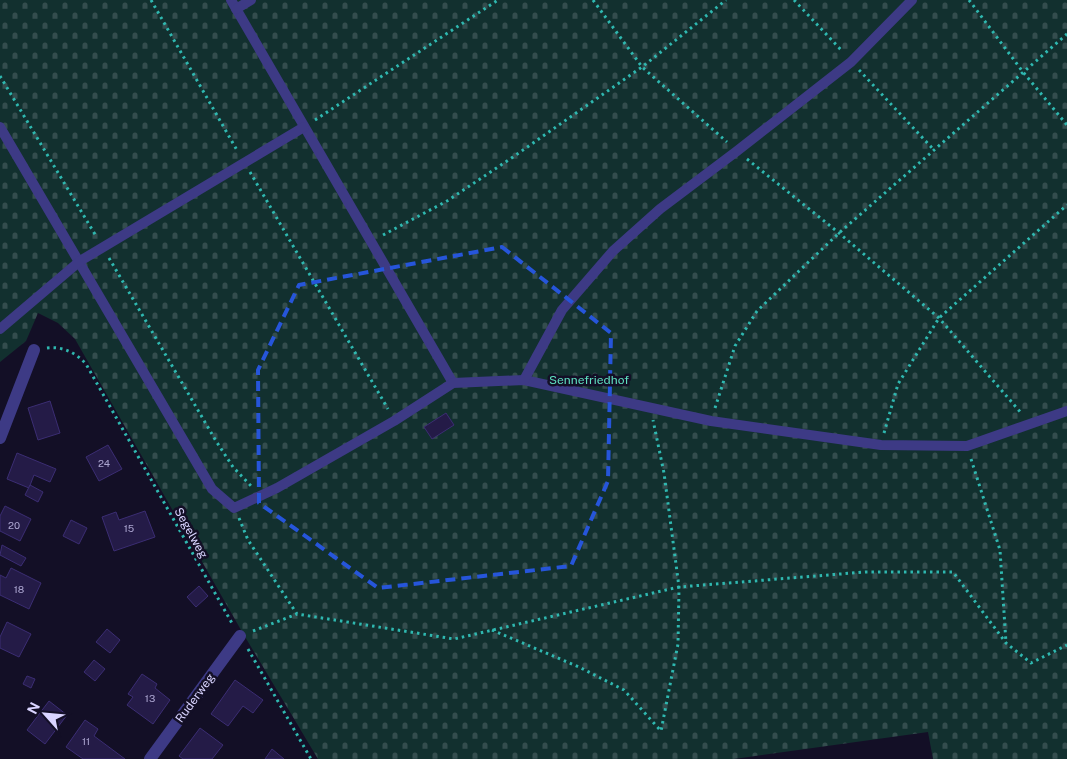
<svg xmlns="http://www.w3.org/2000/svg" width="1067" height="759" viewBox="0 0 1067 759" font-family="'Public Sans',sans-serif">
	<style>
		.cemetery { fill: url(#cemetery-stones) }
		.building { fill: #241b47; stroke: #3b2d73 }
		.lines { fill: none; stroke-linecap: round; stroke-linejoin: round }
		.path { stroke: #2fb8b0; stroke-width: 3; stroke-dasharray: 2.5 4; stroke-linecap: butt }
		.lane { stroke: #3d3a85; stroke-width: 10 }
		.street { stroke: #3d3a85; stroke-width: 12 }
		.marked { fill: none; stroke: #2655da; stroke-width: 4; stroke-dasharray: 10 6; stroke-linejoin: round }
		.labels { text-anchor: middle; stroke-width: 5; stroke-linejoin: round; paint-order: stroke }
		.number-label { font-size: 10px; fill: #aca6d1 }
		.park-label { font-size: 12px; fill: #5fe0c0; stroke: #130f26 }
		.street-label { font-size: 12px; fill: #d9d4ff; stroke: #130f26 }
	</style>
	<defs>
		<pattern id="cemetery-stones" width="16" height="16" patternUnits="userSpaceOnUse" patternTransform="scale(1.25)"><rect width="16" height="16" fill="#12302f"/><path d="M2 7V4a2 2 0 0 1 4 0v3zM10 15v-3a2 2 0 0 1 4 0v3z" fill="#344d4e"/></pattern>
	</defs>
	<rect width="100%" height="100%" fill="#130f26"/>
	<!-- cemetery -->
	<path class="cemetery" d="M0,0H1067V759H933L928,732L734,759H318L241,630L75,339L58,323L38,313L26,341L0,362Z"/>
	<!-- building -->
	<g class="building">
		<path d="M50,401L60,433L38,440L28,408Z"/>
		<path d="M446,413L454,425L432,439L424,427Z"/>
		<path d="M108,445L122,469L99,481L86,457Z"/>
		<path d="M17,453L56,469L50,482L34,475L29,488L7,479Z"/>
		<path d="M30,485L43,492L38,502L25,495Z"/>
		<path d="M5,506L31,519L20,541L0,531V516Z"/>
		<path d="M145,511L155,537L114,551L102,517L116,512L119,520Z"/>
		<path d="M71,520L87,528L79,544L63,536Z"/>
		<path d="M2,545L26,558L21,566L0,555Z"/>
		<path d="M11,568L41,583L29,609L0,595V575L6,578Z"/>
		<path d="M199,586L208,596L196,607L187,597Z"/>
		<path d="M7,622L31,634L19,657L0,648V637Z"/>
		<path d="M107,629L120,640L110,653L96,642Z"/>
		<path d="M94,660L105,669L95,681L84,672Z"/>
		<path d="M142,674L157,684L155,688L170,700L153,724L127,705L133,697L128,694Z"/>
		<path d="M27,676L35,679L31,688L23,684Z"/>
		<path d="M235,680L263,700L253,713L243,706L228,726L211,714Z"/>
		<path d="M49,701L67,715L45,744L27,730Z"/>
		<path d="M85,720L98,729L94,736L125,759H83L66,747Z"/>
		<path d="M200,728L223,745L212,759H183L179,756Z"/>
		<path d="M272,749L284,759H265Z"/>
	</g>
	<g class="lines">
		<!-- path -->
		<g class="path">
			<path d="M151,0L238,152"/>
			<path d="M593,0L642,67L727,142"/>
			<path d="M794,0L843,52"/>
			<path d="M969,0L1023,72L1067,125"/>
			<path d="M859,70L934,150"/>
			<path d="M0,76L96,236"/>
			<path d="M315,120L498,0"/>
			<path d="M747,159L839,233L939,318L1022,414"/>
			<path d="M250,172L388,409"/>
			<path d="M383,235L447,201L513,157L642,67L726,0"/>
			<path d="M109,258L216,441L233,467L251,486"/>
			<path d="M47,348C63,346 76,353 86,364L233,625"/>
			<path d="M715,408L735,346L757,311L839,233L1067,34"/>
			<path d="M884,433L898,384L939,318L1067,205"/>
			<path d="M971,459L1000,550L1006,643"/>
			<path d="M239,518L248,540L297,614L454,639L679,587L865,572H953L1006,643L1031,663L1067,645"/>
			<path d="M492,630L579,667L624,690L661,731L678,644L679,587L664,473L653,420"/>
			<path d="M253,631L297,614"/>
			<path d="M248,649L311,759"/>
		</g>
		<!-- lane -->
		<g class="lane">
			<path d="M231,0L453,383"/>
			<path d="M236,9L251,0"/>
			<path d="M0,127L212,489L234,508L277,488L394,421L453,383L524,380L711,421L881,445L967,446L1067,411"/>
			<path d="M0,329L80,261L304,127"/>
			<path d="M524,380L562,310L613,251L660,209L737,151L851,62L912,0"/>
		</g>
		<!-- street -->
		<g class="street">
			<path d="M0,438L34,350"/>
			<path d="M150,759L240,636"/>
		</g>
	</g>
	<!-- marked area -->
	<path class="marked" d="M502,247L611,333L608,481L571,566L378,588L259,503L258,370L299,285Z"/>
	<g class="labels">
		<!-- number labels -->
		<g class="number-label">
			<text x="104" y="467">24</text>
			<text x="14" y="529">20</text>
			<text x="129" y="532">15</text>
			<text x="19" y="593">18</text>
			<text x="150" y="702">13</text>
			<text x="86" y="745">11</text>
		</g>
		<!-- park labels -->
		<g class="park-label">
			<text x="589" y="384">Sennefriedhof</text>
		</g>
		<!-- street labels -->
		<g class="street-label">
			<text transform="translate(191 533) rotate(61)" y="4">Segelweg</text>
			<text transform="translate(195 698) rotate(-54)" y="4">Ruderweg</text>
		</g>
	</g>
	<!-- north arrow -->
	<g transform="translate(45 714) rotate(297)" stroke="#130f26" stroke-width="4" paint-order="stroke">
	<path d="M0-4L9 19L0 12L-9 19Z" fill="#d9d4ff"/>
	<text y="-8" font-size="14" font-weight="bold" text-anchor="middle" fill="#d9d4ff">N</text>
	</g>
</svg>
